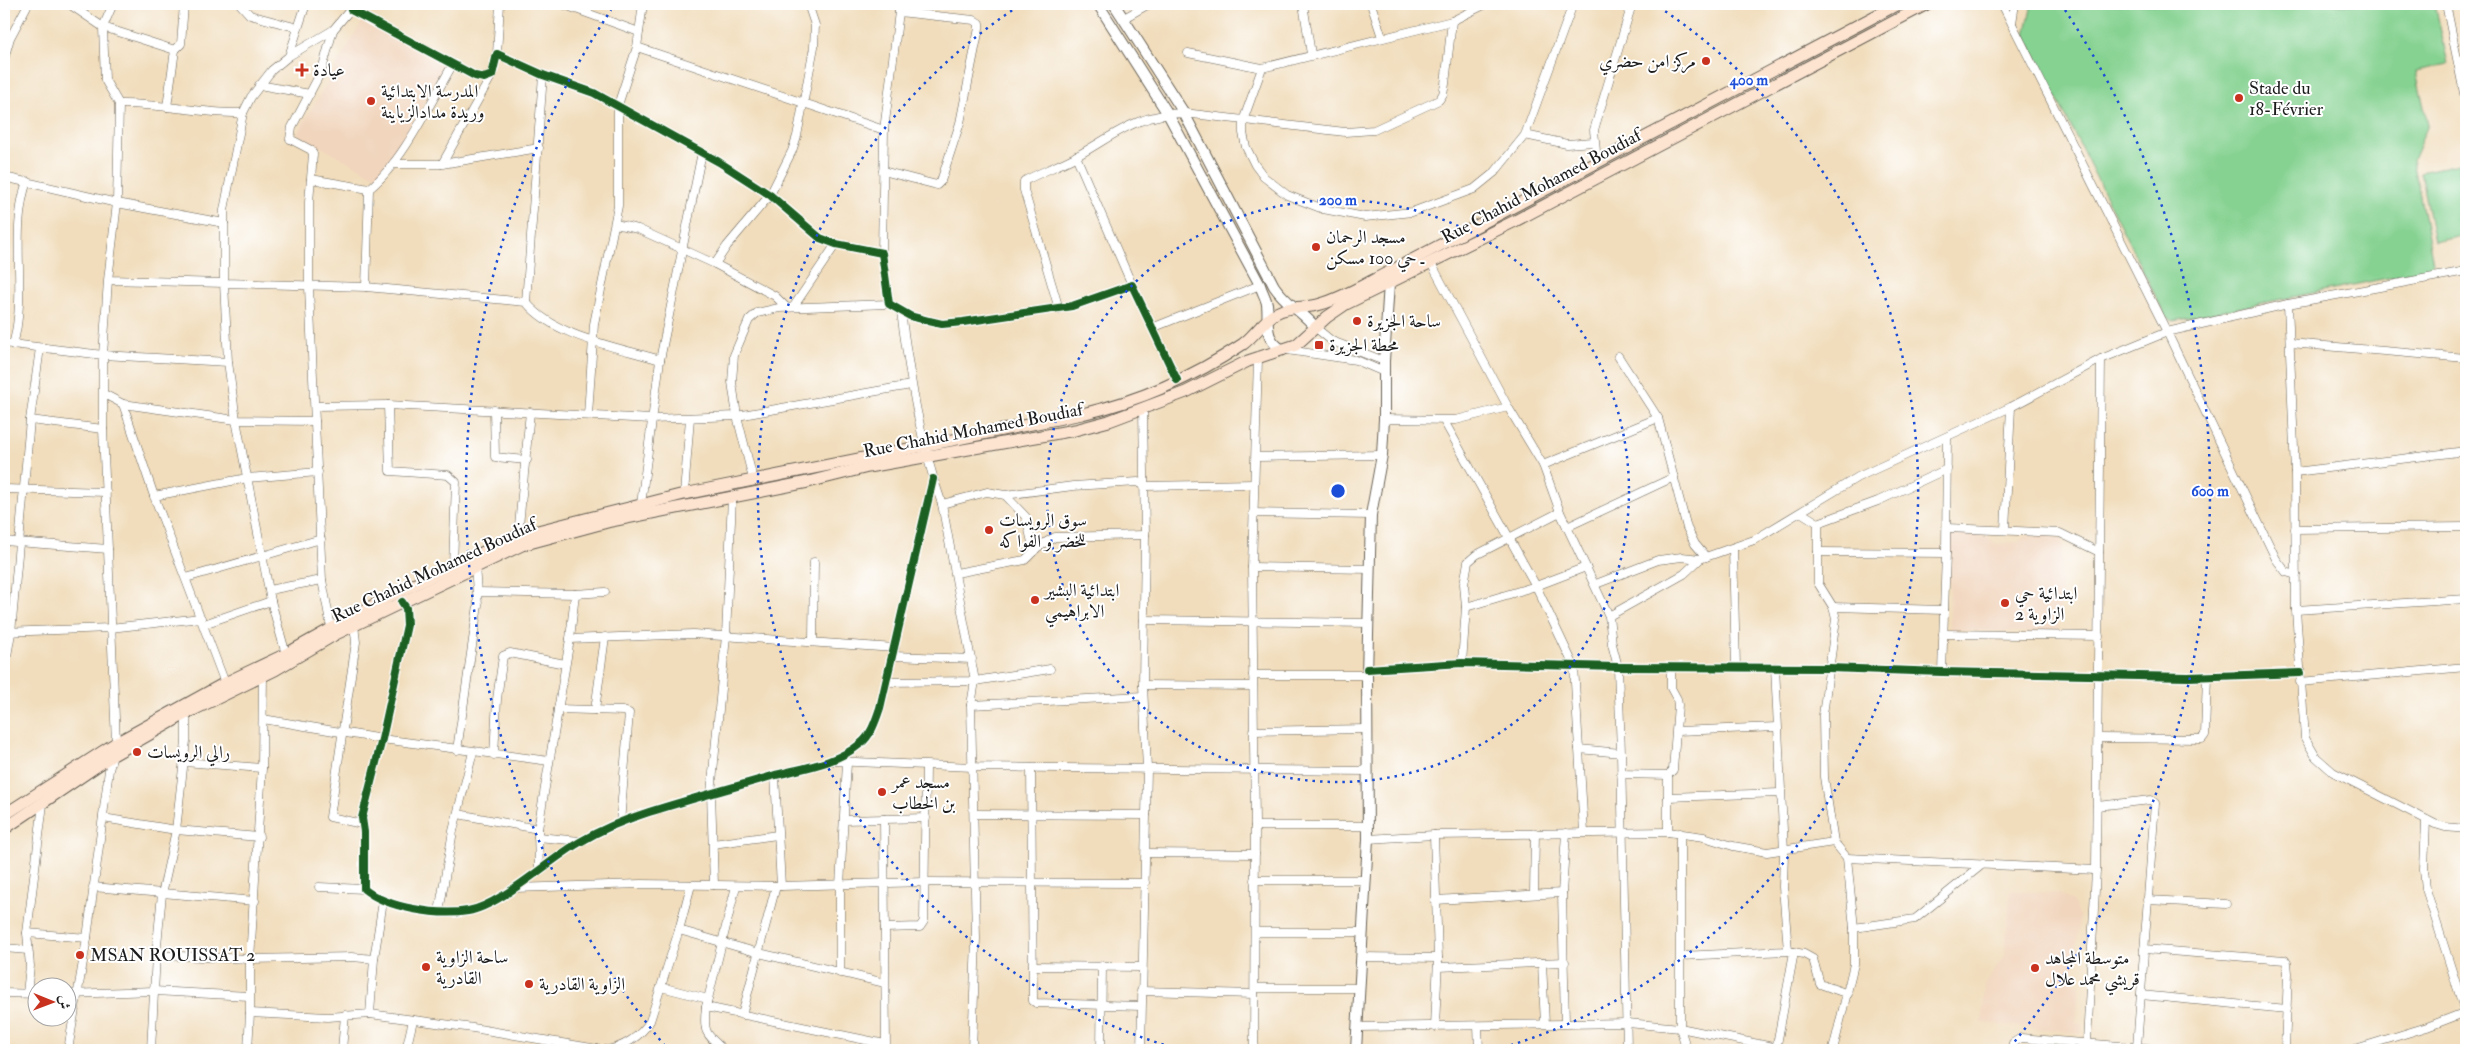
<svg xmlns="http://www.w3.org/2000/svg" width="2470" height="1054" viewBox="0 0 2470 1054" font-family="'IM FELL Double Pica',Amiri,serif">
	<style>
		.built { fill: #f1d5bd }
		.green { fill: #85d291; stroke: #507756 }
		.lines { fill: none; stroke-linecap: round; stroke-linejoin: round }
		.minor-casing { stroke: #676054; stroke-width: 9 }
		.tertiary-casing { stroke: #676054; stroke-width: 12 }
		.secondary-casing { stroke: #676054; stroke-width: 13 }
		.minor { stroke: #fff; stroke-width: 8 }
		.tertiary { stroke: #fff; stroke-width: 10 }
		.secondary { stroke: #fde4d1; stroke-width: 11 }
		.cycleway-casing { stroke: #fff; stroke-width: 11 }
		.cycleway { stroke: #1b5e20; stroke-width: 8 }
		.ring { fill: none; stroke: #1d4ed8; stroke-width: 2.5; stroke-dasharray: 2.5 5 }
		.poi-dot { fill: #c8321e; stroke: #fff; stroke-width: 2 }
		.labels { text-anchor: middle; stroke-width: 4; stroke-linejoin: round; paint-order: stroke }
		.poi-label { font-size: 18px; fill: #1c1c1c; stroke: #fff; text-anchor: start }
		.street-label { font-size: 18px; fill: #1c1c1c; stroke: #fff }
		.centre { fill: #1d4ed8; stroke: #fff; stroke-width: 2.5 }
		.ring-label { font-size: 15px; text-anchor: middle; font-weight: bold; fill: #1d4ed8; stroke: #fff; stroke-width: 4; stroke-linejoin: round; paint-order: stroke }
	</style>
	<rect width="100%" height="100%" fill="#fff"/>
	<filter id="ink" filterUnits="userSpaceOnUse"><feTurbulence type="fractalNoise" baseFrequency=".02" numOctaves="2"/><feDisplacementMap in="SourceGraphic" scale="10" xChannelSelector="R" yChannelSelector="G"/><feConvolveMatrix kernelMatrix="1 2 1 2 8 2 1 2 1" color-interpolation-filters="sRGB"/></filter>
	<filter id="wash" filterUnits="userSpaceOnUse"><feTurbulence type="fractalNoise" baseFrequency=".0096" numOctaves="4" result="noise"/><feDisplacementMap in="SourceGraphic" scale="20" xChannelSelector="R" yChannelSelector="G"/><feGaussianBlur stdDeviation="1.12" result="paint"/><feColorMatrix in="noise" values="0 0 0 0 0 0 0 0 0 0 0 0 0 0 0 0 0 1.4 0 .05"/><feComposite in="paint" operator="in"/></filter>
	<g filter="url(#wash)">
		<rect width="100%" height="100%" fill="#f1ddbc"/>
		<!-- built -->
		<g class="built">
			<path d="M363,20L444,67L381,179L297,134Z"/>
			<path d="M1950,534H1984L1995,544L2019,542L2026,535L2055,536L2062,539L2059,633L1950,630Z"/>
			<path d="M2010,890L2060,894L2072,902L2077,910L2079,916L2077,946L2079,950L2076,952L2073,981L2080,984L2076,1023L2083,1024L2081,1033L1982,1023L1985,985L2005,954Z"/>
		</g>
		<!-- green -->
		<g class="green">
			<path d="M2032,4H2435L2448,64L2416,71L2428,125L2413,160L2433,263L2428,270L2173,321L2165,315L2025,35Z"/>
			<path d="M2458,164L2466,206V235L2434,242L2420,172Z"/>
		</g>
	</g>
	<g filter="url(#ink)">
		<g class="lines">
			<defs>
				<g id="minor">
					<path d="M69,4L103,27L105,80L119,104L117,203L224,223"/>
					<path d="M113,4L103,27L175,50L167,107"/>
					<path d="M240,4L250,15L298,28"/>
					<path d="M355,4L333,30L289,56L272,70L251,97L243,113L224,210V283L366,287L526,302C554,337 618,347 660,360"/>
					<path d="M562,4L639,32"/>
					<path d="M1303,4L1311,54"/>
					<path d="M1371,4L1382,37"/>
					<path d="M1486,4L1452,21L1262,68L1243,121V133L1246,147L1255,165L1264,177L1287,195L1323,209L1365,217L1412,212L1474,189L1495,172L1525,135L1573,4"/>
					<path d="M2002,4L2167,332L2276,559L2286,572L2296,575"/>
					<path d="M2446,4L2466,103"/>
					<path d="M351,10L475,76L484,78L492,75L497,54L543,75L594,93L719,162L770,195L820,238L836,244L882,253L889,304L910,316L929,321L942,324L963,322L1072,306L1132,285L1177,380"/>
					<path d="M1124,18L1149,4"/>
					<path d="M2012,23L2015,4"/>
					<path d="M637,47L884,130"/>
					<path d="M175,50L181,44L184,4"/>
					<path d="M1188,53L1262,68"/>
					<path d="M497,54L500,4"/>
					<path d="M289,56L306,4"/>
					<path d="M4,59L10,38L28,4"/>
					<path d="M259,85L310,94"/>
					<path d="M119,104C161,103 201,114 243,113"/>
					<path d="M1525,135L1567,144L1593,142"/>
					<path d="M1076,156L1132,285"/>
					<path d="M1597,162L1594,130L1632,4"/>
					<path d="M393,164H442L539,148"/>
					<path d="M442,164L492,75"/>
					<path d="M883,171L933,184L937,185L941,181L960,123L979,28V23L974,20L899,12"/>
					<path d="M4,177L117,203L108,280L224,283L228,362L103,355L108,280"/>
					<path d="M311,179L369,189C403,162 430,103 453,64"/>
					<path d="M615,224L638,229L715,264L727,246L770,195L792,151L797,136L814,47L815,25L808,4"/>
					<path d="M882,253L884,130L900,4"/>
					<path d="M1431,263L1508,407L1543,465L1560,512L1609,616L1612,644L1618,667L1621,753L1627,1050"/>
					<path d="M715,264L775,296L786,307"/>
					<path d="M2466,271L2288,304L2295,472L2296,610L2305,738L2316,757L2333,772L2435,824L2445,827L2466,829"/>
					<path d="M366,287L369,189"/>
					<path d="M526,302L543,75"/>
					<path d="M794,306L836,244"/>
					<path d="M1059,309L1024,190V181C1041,172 1060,165 1077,156C1116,134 1137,114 1184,113L1345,132L1374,130L1439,100L1443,94L1445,84L1452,21"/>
					<path d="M901,312C910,377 920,443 942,504L975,681L971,705L976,938L972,1050"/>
					<path d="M1152,328L1260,285"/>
					<path d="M1316,328L1332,341L1384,361"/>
					<path d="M4,343L103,355V429L116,743L109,770L87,938L68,1050"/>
					<path d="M2290,343L2466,358"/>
					<path d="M13,345C28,291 9,234 27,181"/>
					<path d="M1287,350L1356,360L1384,372"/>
					<path d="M1618,356L1658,418L1687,528L1695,544L1706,557"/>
					<path d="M228,362L236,420L271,601L287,658"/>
					<path d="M104,394L123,404L154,496L225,683"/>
					<path d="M123,404L236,420L315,421"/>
					<path d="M388,405L390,471L448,475L456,482L453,566"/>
					<path d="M316,406L388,405L651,419L737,416L911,385"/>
					<path d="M494,410L495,457L527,460"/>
					<path d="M588,415L594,324L618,206V105L637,47L643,4"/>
					<path d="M1384,419L1456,420L1508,407"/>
					<path d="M30,420L103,429"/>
					<path d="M1444,421L1536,586L1574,666L1584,832"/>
					<path d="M1256,457L1382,455"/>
					<path d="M1543,465L1658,418"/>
					<path d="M2295,472L2466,451"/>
					<path d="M753,479L737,416L732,382L734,355L749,320L757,313L779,308L889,304"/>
					<path d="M4,489L106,492"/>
					<path d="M684,494L690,418"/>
					<path d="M1005,495L1026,517L1034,551"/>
					<path d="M154,496L247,478L318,472"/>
					<path d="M641,504L660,360L702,152"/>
					<path d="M942,504L987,492L1005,495L1073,486L1138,482L1145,486L1254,484"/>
					<path d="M1253,513L1371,515"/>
					<path d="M1802,513L1818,523"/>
					<path d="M1818,523V583L1833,607L1836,619L1823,715L1824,777L1834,842L1847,858L1854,928V964L1833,1050"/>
					<path d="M1818,523L1878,501L1947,469"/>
					<path d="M1567,527L1674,477"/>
					<path d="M1947,528L2060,533L2099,552"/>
					<path d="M2295,529L2466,527"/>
					<path d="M2005,530L2011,407"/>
					<path d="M518,536L530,412"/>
					<path d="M4,541L108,549"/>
					<path d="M1733,549L1736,667"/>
					<path d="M1818,552L1946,553"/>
					<path d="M1252,567L1370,569"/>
					<path d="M956,573L1025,560L1038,547L1055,537L1145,535"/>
					<path d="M186,578L321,539"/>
					<path d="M1596,584L1658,560L1682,557L1700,559L1754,540L1858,477L2011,407L2101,359L2167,332L2288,304"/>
					<path d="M269,590L322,580"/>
					<path d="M478,592L575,594L605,592"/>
					<path d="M402,602L406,608L407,625L382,739L362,818L364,832V889C387,908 438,916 468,911C500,906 550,859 580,842C600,830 627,819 649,812C690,799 731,788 772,776C802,768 836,764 860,744C871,736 876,720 880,708L933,479"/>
					<path d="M1466,607L1536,586L1586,567"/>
					<path d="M1833,607L1944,610"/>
					<path d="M2296,610L2466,599"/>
					<path d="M1609,616L1684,574L1700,559"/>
					<path d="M1144,620L1369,623"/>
					<path d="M204,624L271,601"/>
					<path d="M354,625L356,642L330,817L362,824"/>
					<path d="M331,627L322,580L309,287V202L313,154L311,150L290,139L292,127L322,70L333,30"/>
					<path d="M4,632L110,628L201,618"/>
					<path d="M1943,634L2099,636"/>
					<path d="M570,639L693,634L895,648"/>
					<path d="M813,641L814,562"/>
					<path d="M893,656L972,659"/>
					<path d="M1462,663L1466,607L1464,584L1468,562L1476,555L1560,512"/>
					<path d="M1775,667L1784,851L1783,887L1788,951"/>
					<path d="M1367,669L1462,663L1618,667L1829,668L1942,672L2188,677L2300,673"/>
					<path d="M1942,672L1946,553L1947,437"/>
					<path d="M4,673L11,633L30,420L40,348"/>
					<path d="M1253,675H1367"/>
					<path d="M886,682L975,681L1050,669"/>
					<path d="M2300,682L2466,667"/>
					<path d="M1143,685L1253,686"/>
					<path d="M971,705L1143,696"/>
					<path d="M558,709L623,711L629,713L620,823"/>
					<path d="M595,710L605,637"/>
					<path d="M263,719L382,739L549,761"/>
					<path d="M1253,731L1367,729"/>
					<path d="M1677,731L1777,727"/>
					<path d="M2099,738L2202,739L2205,735L2207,676"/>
					<path d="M1579,749L1621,753"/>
					<path d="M457,750L478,605L475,566"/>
					<path d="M494,755L497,699L503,656L510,653L565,664"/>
					<path d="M832,761L973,767L1367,771"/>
					<path d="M184,762L262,768"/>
					<path d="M1031,768L1033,1001L1036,1003L1141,1006"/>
					<path d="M1621,774L1668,775L1673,770L1678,705L1677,699L1671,688V667"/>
					<path d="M775,776L781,886"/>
					<path d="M1668,797L1780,793"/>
					<path d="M2097,806L2151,800L2155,803L2137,1047"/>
					<path d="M458,814L538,829"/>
					<path d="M974,814L1146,815"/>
					<path d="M103,818L176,830L259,837"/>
					<path d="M884,819L886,1050"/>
					<path d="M845,820L926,818"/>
					<path d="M2426,820L2424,869L2426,889L2465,1012"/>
					<path d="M1255,826H1367"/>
					<path d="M1668,832V775"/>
					<path d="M1680,833V1028L1687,1050"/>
					<path d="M1434,835L1438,958L1435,1027"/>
					<path d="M538,837L580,841"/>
					<path d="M1368,839L1434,835L1668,832L1704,837L1733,846L1767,852L1834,842"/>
					<path d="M713,844L777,835"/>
					<path d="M1146,853L1255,854"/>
					<path d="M1847,858L2096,870"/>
					<path d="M539,870L538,829L570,639L575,594"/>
					<path d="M1254,880H1366"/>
					<path d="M714,885L711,793L726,636L732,497"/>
					<path d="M93,887L255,901"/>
					<path d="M319,887L364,889"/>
					<path d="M514,888L641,884L781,886L925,882L1145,883"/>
					<path d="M1534,893L1535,833"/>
					<path d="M1435,900L1562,893"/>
					<path d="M2147,900L2226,904"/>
					<path d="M439,912L453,831L473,752"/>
					<path d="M885,928L920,927L924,921L926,766"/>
					<path d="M1854,928L1915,919L1983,864"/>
					<path d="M679,930L759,953L885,983"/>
					<path d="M1255,932H1363"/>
					<path d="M27,933L43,804"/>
					<path d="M4,948L28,950"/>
					<path d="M2144,949L2285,960L2287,963L2288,973L2285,1050"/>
					<path d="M156,955L250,959L352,957L374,959"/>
					<path d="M1681,956L1788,951L1804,954L1813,959L1820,984L1848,994"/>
					<path d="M1362,957L1438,958"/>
					<path d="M1542,963L1545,1024"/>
					<path d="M1033,966L1141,967"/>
					<path d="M1438,967L1565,962"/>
					<path d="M840,973V885L847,763"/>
					<path d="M661,987L708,999"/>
					<path d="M1255,988H1360"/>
					<path d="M1141,991L1254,994"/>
					<path d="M4,993L38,994"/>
					<path d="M27,993L30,966L27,933L87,938"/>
					<path d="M68,994L154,991L249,996"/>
					<path d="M2141,995L2287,1009"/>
					<path d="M706,1007L885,1044"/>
					<path d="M250,1013V959L262,768L263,672"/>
					<path d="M370,1014L473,1028L603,1050"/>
					<path d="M742,1015L776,886"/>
					<path d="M1565,1023L1562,893L1566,833"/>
					<path d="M1478,1026L1479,1050"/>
					<path d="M1358,1027L1628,1023L1680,1028L1788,1050"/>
					<path d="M2087,1043L2096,870L2101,359"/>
					<path d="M151,1050L156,955L162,894L176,830L186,741V710"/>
					<path d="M248,1050L250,1013L328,1017L370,1014L374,959L383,901"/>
					<path d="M342,1050L345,1015"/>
					<path d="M406,1050L413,1020"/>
					<path d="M604,1050C622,1049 641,1036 650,1021L679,930L691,885"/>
					<path d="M724,1050C705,1034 703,1031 706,1007L736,886"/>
					<path d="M1101,1050L1102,966"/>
					<path d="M1141,1050L1147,769L1143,685L1145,535L1143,409"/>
					<path d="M1254,1050L1255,826L1252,567L1258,358"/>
					<path d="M1776,1050L1794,952"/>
					<path d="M2011,1050L2013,1043L2021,1038L2170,1050"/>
					<path d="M2352,1050L2427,1027L2466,1012"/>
				</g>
				<g id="tertiary">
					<path d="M1098,4L1168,114L1260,285C1262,292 1266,298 1267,304C1269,323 1263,339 1283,350"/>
					<path d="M1114,4L1184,113L1274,286C1285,303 1303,312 1316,328"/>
					<path d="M1356,1050L1368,839L1367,675L1371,515L1382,455L1384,419V361L1389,283"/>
				</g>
				<g id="secondary">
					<path d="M4,815L116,743L225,683L286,654L390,596L518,536L684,494L1082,414C1139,401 1195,376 1243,344C1255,335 1264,320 1276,313C1290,305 1306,309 1321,304C1346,297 1370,281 1393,270L1898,4"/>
					<path d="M4,829L113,755L187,713L275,670L336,634L522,545L611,521L808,482L868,467L1075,430L1109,421L1186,392L1248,361L1296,345L1327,317L1346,304L1515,221L1927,4"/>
				</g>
			</defs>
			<!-- minor casing -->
			<use href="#minor" class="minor-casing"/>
			<!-- tertiary casing -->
			<use href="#tertiary" class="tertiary-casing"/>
			<!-- secondary casing -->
			<use href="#secondary" class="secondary-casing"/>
			<!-- minor -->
			<use href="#minor" class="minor"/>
			<!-- tertiary -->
			<use href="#tertiary" class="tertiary"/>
			<!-- secondary -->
			<use href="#secondary" class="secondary"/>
			<defs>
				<g id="cycleway">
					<path d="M351,10L475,76L484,78L492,75L497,54L543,75L594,93L719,162L770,195L820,238L836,244L882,253L889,304L910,316L929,321L942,324L963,322L1072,306L1132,285L1177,380"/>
					<path d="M402,602L406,608L407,625L382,739L362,818L364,832V889C387,908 438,916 468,911C500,906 550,859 580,842C600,830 627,819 649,812C690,799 731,788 772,776C802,768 836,764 860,744C871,736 876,720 880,708L933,479"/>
					<path d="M1367,669L1462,663L1618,667L1829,668L1942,672L2188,677L2300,673"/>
				</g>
			</defs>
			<!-- cycleway casing -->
			<use href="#cycleway" class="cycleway-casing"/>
			<!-- cycleway -->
			<use href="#cycleway" class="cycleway"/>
		</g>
	</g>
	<!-- distance rings -->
	<g class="ring">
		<circle cx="1338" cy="491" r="291"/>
		<path d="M1178 1049A581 581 0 0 1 1017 7M1659 7A581 581 0 0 1 1498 1049"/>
		<path d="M665 1046A872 872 0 0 1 611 10M2065 10A872 872 0 0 1 2011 1046"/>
	</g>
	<!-- markers -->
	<g class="poi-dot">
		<circle cx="1706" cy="61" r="5"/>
		<path d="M299.5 62.5h5v5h5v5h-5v5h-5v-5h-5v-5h5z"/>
		<circle cx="2239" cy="98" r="5"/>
		<circle cx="371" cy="101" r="5"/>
		<circle cx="1316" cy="247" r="5"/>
		<circle cx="1357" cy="321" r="5"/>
		<rect x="1314" y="340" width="10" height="10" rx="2.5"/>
		<circle cx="989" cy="530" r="5"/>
		<circle cx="1035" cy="600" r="5"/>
		<circle cx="2005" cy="603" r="5"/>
		<circle cx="137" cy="752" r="5"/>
		<circle cx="882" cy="792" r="5"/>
		<circle cx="80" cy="955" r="5"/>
		<circle cx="426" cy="967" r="5"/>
		<circle cx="2035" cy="968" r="5"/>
		<circle cx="529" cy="984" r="5"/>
	</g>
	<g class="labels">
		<!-- poi labels -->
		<g class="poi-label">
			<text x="1696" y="67" text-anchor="end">مركز امن حضري</text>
			<text x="313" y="76">عيادة</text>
			<text x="2249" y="94">Stade du<tspan x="2249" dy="21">18-Février</tspan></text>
			<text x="381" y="97">المدرسة الابتدائية<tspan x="381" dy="21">وريدة مدادالزياينة</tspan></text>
			<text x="1326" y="243">مسجد الرحمان<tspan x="1326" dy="21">ـ حي 100 مسكن</tspan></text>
			<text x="1367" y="327">ساحة الجزيرة</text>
			<text x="1329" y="351">محطة الجزيرة</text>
			<text x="999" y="526">سوق الرويسات<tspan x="999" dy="21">للخضر و الفواكه</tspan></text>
			<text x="1045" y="596">ابتدائية البشير<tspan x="1045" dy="21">الابراهيمي</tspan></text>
			<text x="2015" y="599">ابتدائية حي<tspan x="2015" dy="21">الزاوية 2</tspan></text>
			<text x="147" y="758">رالي الرويسات</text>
			<text x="892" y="788">مسجد عمر<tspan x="892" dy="21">بن الخطاب</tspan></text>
			<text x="90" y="961">MSAN ROUISSAT 2</text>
			<text x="436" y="963">ساحة الزاوية<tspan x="436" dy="21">القادرية</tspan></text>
			<text x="2045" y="964">متوسطة المجاهد<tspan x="2045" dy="21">قريشي محمد علال</tspan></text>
			<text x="539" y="990">الزاوية القادرية</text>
		</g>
		<!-- street labels -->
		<g class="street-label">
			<text transform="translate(1541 186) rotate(-28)" y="6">Rue Chahid Mohamed Boudiaf</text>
			<text transform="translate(973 430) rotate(-11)" y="6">Rue Chahid Mohamed Boudiaf</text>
			<text transform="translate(434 570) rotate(-25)" y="6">Rue Chahid Mohamed Boudiaf</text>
		</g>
	</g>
	<circle cx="1338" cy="491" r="8" class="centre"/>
	<g class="ring-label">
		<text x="1749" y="85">400 m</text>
		<text x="1338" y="205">200 m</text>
		<text x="2210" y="496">600 m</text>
	</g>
	<!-- margin -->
	<rect width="2470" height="1054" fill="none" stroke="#fff" stroke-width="20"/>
	<!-- north arrow -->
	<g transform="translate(52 1002) rotate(91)"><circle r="24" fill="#ffffff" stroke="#a4a4a4"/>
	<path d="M0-4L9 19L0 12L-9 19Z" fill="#c8321e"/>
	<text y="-8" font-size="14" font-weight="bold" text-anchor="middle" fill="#1c1c1c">ش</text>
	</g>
</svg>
